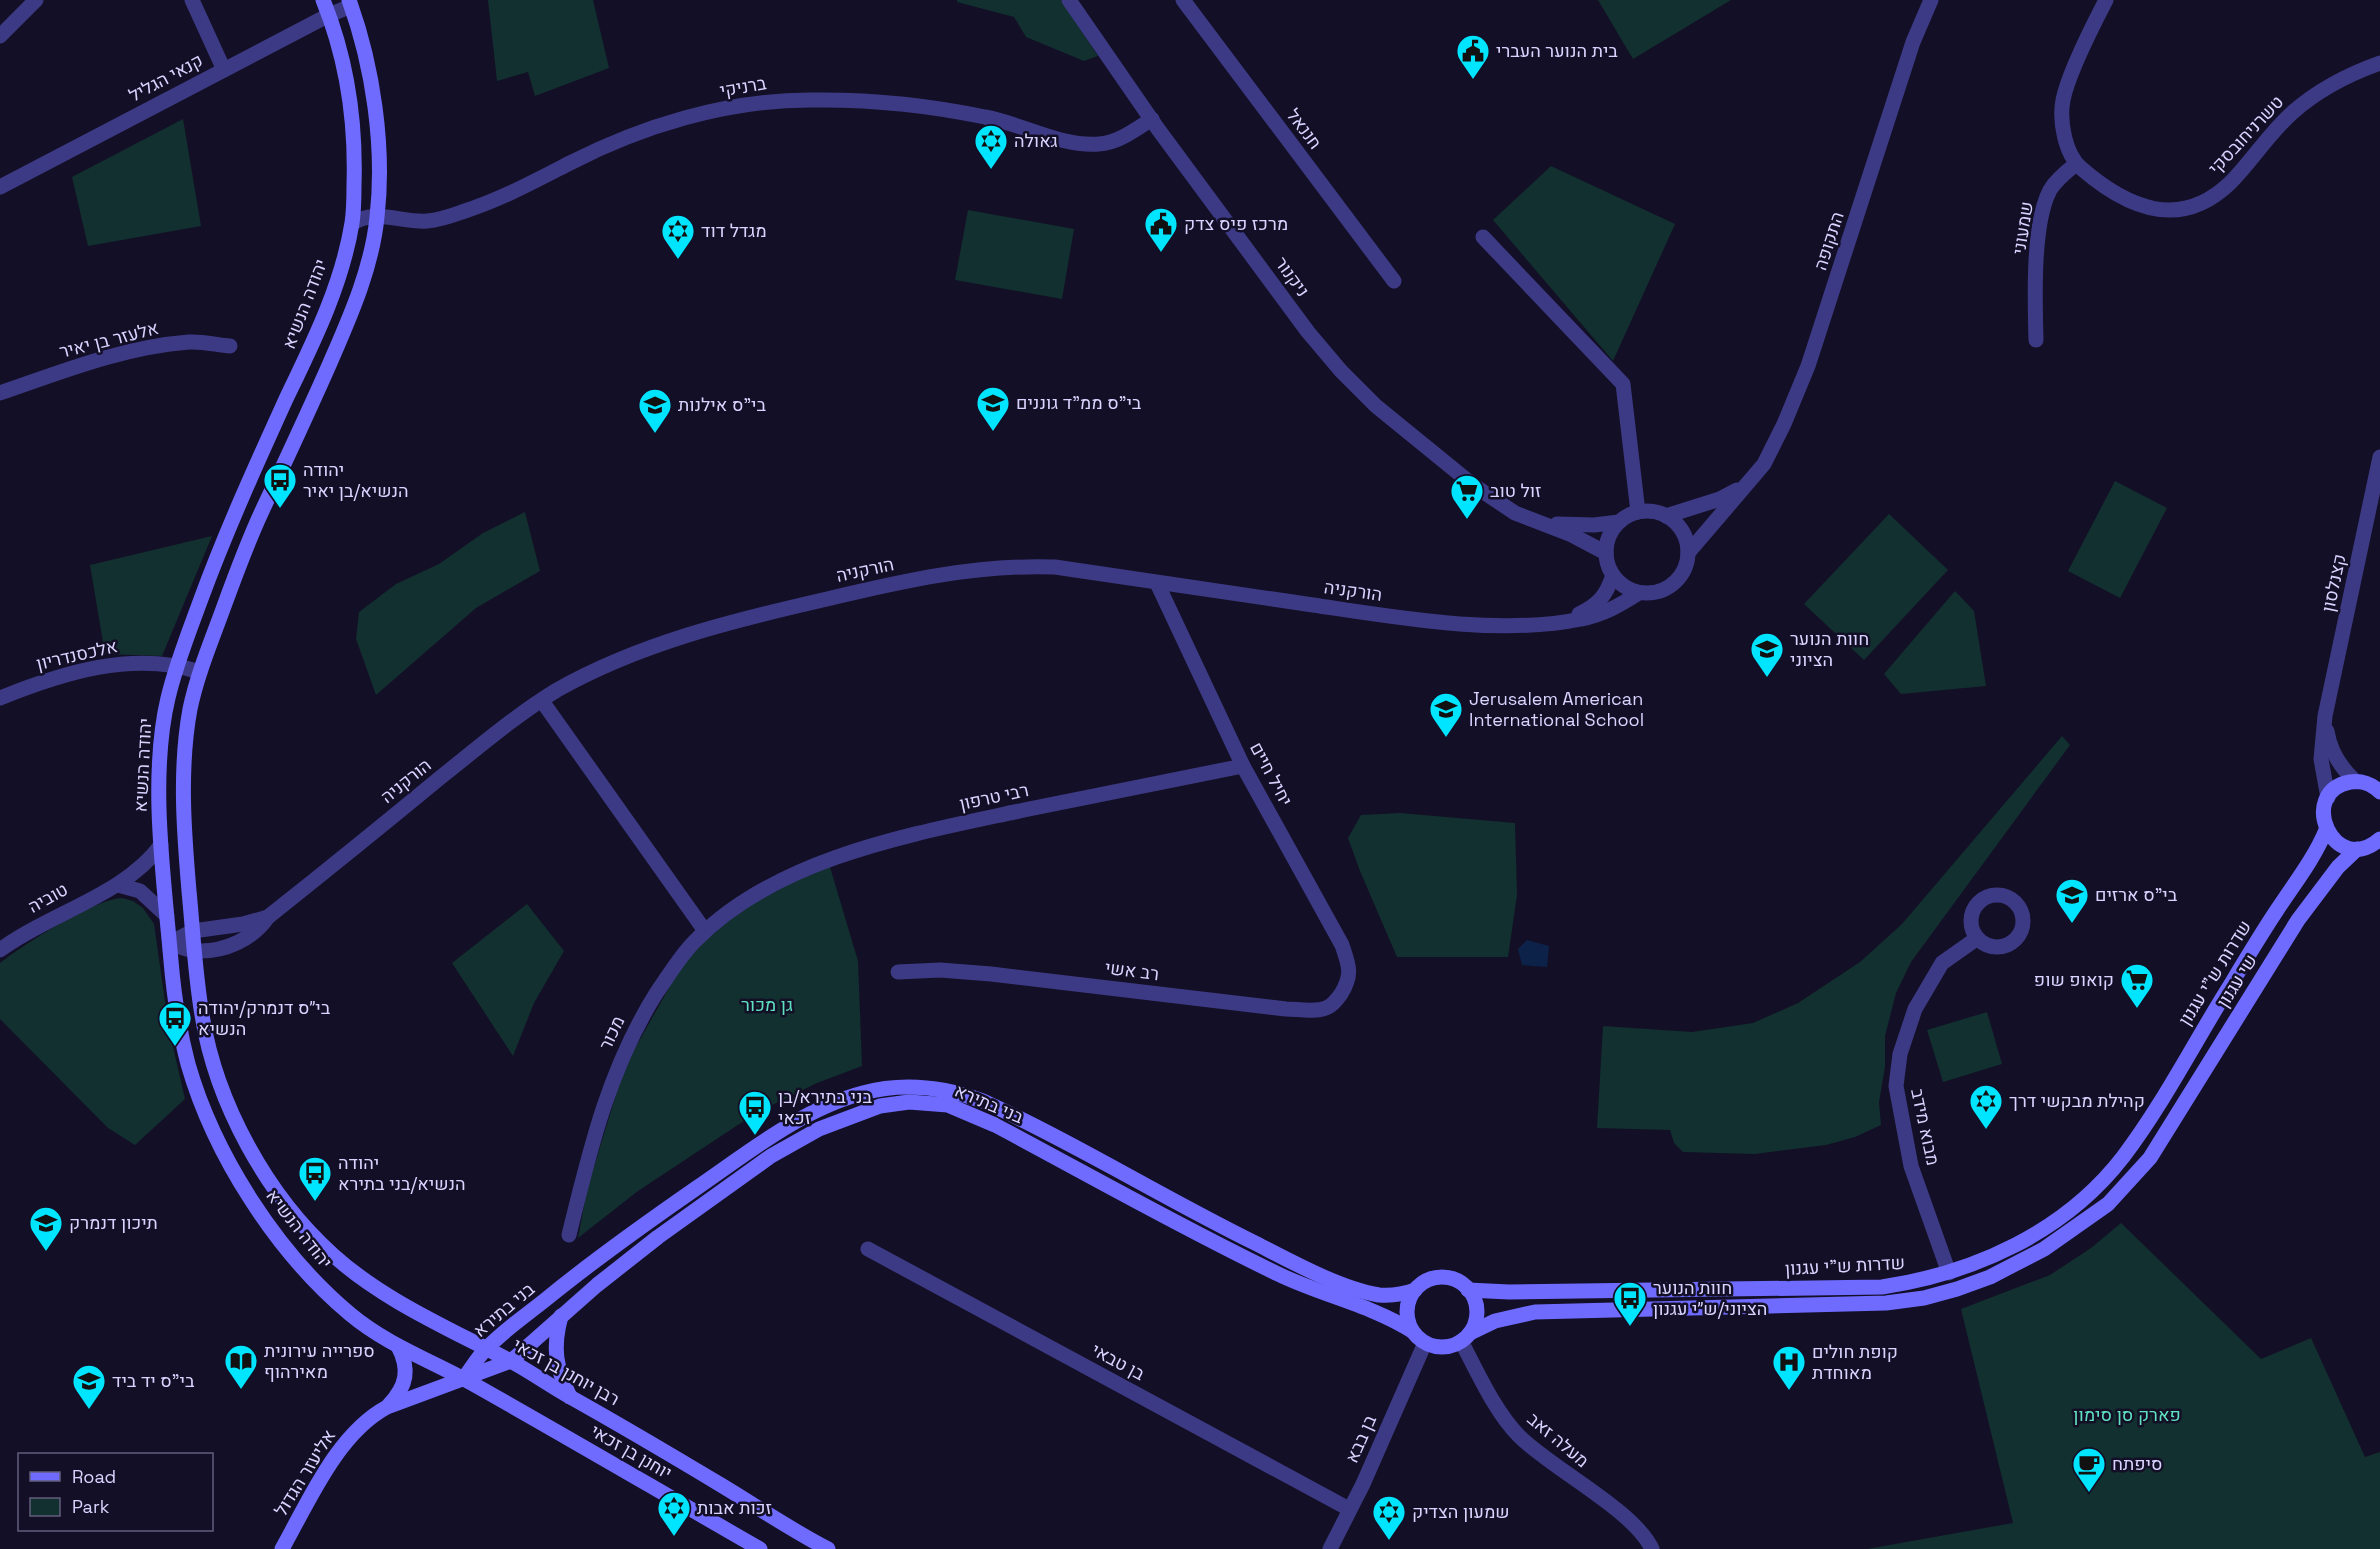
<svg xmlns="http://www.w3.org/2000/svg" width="2380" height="1549" viewBox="0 0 2380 1549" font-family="'Space Grotesk',Heebo,sans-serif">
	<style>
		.green { fill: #12302f }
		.water { fill: #0c2248 }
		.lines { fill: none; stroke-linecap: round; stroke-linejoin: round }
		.street { stroke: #3d3a85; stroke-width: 15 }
		.secondary { stroke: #6f6bff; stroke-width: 15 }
		.labels { text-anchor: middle; stroke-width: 5; stroke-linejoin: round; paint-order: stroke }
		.poi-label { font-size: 18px; fill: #d9d4ff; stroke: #130f26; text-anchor: start }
		.street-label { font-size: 18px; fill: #d9d4ff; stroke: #130f26 }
		.park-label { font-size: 18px; fill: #5fe0c0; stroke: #130f26 }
	</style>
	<rect width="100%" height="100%" fill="#130f26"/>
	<!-- green -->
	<g class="green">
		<path d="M488,0H593L609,68L535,96L528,72L497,81Z"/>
		<path d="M957,0H1061L1098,56L1084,61L1026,37L1014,17L957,2Z"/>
		<path d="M1598,0H1731L1633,59Z"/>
		<path d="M183,119L201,226L88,246L72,177Z"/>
		<path d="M1551,166L1675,224L1613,361L1493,220Z"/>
		<path d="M968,210L1074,229L1062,299L955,280Z"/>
		<path d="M2115,481L2167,508L2120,598L2068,571Z"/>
		<path d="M525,512L540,571L476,608L376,695L356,639L359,612L396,584L439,564L483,533Z"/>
		<path d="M1889,514L1948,570L1864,660L1804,604Z"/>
		<path d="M212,536L162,656L105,654L90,565Z"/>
		<path d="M1955,591L1974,611L1986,686L1901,694L1884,674Z"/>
		<path d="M2062,736L2070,745L1911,962L1896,993L1885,1036V1067L1879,1102L1881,1125L1855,1137L1826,1145L1755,1154L1683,1152L1674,1143L1670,1130L1597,1128L1603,1026L1692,1032L1753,1023L1798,1003L1860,962L1902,924Z"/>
		<path d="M1400,813L1515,823L1517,895L1508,957H1397L1360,871L1348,838L1361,815Z"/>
		<path d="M830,867L858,961L862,1066L817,1083L756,1113L638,1191L578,1238L587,1190L624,1068L684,961L704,939L740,911L787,883Z"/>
		<path d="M122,898L133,901L143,908L154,924L169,1029L185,1099L135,1145L108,1128L0,1019V963C25,944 92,900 122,898Z"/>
		<path d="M527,904L564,951L534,1003L513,1056L452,963Z"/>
		<path d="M1987,1012L2002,1064L1943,1082L1927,1030Z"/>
		<path d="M2121,1223L2261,1359L2311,1338L2365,1457L2380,1452V1549H1867L2013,1523L1961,1309L2050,1275L2091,1248Z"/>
	</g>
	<!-- water -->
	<path class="water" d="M1527,940L1549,946L1547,967L1522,965L1518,949Z"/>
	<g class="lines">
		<!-- street -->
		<g class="street">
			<path d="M192,0L224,70"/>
			<path d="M1069,0L1158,129L1308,332L1341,371L1376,406L1473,485L1515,513L1572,535L1606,553"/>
			<path d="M1183,0L1394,281"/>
			<path d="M2106,0C2093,25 2068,74 2063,100C2059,121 2065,154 2081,168C2127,208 2180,231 2230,183C2252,161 2269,133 2293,112C2318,90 2349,74 2380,63"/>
			<path d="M0,36L36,0"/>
			<path d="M0,187L329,15L351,6"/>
			<path d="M352,224C373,208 403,223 427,221C439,220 451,216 462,212C500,200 535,181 570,163C642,126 727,100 809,100C867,99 928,105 985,117C1023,124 1060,147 1099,144C1118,143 1136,129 1152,119"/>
			<path d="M1483,237L1623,384L1638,512"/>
			<path d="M2036,340C2035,301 2032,224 2050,190C2056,180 2067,171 2076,164"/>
			<path d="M0,393C61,372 123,347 189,342C202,341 217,345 230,346"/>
			<circle cx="1647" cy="552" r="41"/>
			<path d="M1666,516L1720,499L1737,490"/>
			<path d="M1557,524L1594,525L1619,522"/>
			<path d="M1688,553L1764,464L1784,424L1808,366L1913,42L1931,0"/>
			<path d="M1579,614C1599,604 1606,596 1613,575"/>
			<path d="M0,698C62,673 133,650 200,672"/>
			<path d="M542,701L705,931"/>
			<path d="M2327,731C2330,751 2341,768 2356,782"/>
			<path d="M2328,798L2321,759L2325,716L2380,457"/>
			<path d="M118,885L140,891L167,916"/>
			<circle cx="1997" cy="921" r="26"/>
			<path d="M170,943C178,946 189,951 197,951C225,952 253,939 268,917C326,871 384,824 441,777C479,747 516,715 557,690C640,643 735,620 827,599C902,581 978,564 1055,567C1141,580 1227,593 1313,605C1394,617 1500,636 1581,619C1603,615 1620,605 1639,593"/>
			<path d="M170,943L193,931L243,924L268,917"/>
			<path d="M0,950C50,913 125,895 161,845"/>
			<path d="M898,972L940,970L991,974L1286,1009C1298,1009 1317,1013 1328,1007C1333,1005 1338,998 1341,994C1353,974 1349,966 1342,945L1243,766L1157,583"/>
			<path d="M569,1235C590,1149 609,1068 657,992C669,975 680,956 695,941C777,857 913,834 1024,810C1097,795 1170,780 1243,766"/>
			<path d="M868,1249L1349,1509"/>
			<path d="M1949,1273L1911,1166L1896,1086L1900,1054L1915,1009L1942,963L1976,939"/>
			<path d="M1461,1341C1477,1371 1495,1412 1519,1436C1552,1469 1634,1510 1652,1549"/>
			<path d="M1330,1549L1363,1484L1425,1343"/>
		</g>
		<!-- secondary -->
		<g class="secondary">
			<path d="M323,0C347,59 356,122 354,185C354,197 354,210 352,223C342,285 313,343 286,399C256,465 226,531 201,599C189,632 176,664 168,698C149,778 164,879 171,961C174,996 179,1030 188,1064C214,1155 277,1253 350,1314C387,1345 432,1361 473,1384C569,1438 664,1494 760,1549"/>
			<path d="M349,0C373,66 385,147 377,217C372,268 350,317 330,363C308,413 285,462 262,511C247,543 235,576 223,609C211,642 197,675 190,709C179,769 184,832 189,891C193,932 195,974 202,1015C216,1103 267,1196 333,1255C385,1302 453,1330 514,1363C534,1374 552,1387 572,1398C622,1426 671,1455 721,1485C756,1506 791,1530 828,1549"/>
			<path d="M2380,792C2372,784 2361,780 2350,782C2296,792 2334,879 2380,839"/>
			<circle cx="1442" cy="1312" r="35"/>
			<path d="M1468,1290L1509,1292L1882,1287C1975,1273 2065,1232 2123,1157C2164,1103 2195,1041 2231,984C2246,959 2261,934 2277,910C2294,884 2314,859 2326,830"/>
			<path d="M561,1316C552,1349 556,1367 570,1397"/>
			<path d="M1470,1333L1495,1321L1535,1312L1886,1303L1924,1298L1957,1289L1990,1277L2044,1249L2108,1204L2150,1158L2298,920L2338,867L2357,849"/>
			<path d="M464,1378C471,1369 477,1358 486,1349C503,1331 525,1316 545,1300C594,1260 646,1223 698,1187C749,1152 802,1109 863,1093C903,1082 944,1087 983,1101C1077,1144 1165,1199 1257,1244C1292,1262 1341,1289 1379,1295C1392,1296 1404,1294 1415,1290"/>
			<path d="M389,1405C407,1386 410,1369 398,1346"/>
			<path d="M282,1549C309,1501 337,1434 387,1407L511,1361L597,1285L658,1237L771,1156L819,1129L880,1106L909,1102L948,1105L995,1125C1089,1175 1182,1228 1278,1274C1321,1295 1371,1305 1412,1331"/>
		</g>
	</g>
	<!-- icons -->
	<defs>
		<symbol id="civic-pin" viewBox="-11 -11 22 30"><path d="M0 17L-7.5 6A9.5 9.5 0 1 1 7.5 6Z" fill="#00e5ff" stroke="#130f26"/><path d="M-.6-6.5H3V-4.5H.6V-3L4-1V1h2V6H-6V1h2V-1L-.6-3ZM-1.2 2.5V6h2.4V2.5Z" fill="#111"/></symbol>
		<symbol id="synagogue-pin" viewBox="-11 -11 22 30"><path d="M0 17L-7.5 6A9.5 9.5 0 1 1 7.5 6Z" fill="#00e5ff" stroke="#130f26"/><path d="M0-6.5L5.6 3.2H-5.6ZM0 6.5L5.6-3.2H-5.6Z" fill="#111"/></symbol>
		<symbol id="school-pin" viewBox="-11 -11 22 30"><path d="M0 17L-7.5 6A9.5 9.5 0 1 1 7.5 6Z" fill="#00e5ff" stroke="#130f26"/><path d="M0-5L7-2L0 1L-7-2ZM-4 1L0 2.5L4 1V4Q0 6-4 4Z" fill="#111"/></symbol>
		<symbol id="bus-pin" viewBox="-11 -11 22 30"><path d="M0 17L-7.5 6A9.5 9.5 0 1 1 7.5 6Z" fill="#00e5ff" stroke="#130f26"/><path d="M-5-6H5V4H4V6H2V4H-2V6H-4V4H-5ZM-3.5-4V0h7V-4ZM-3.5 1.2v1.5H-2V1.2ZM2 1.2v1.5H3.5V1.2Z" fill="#111"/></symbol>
		<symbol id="supermarket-pin" viewBox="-11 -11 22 30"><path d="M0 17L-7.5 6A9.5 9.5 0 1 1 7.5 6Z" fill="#00e5ff" stroke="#130f26"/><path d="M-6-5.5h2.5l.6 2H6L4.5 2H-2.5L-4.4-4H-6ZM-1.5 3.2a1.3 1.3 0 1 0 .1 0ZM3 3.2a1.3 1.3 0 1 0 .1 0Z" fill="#111"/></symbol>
		<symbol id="library-pin" viewBox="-11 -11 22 30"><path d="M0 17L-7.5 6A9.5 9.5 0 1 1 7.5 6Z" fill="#00e5ff" stroke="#130f26"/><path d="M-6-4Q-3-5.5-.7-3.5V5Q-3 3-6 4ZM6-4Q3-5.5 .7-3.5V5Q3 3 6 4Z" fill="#111"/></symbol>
		<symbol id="hospital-pin" viewBox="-11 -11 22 30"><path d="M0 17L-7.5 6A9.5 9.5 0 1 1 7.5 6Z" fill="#00e5ff" stroke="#130f26"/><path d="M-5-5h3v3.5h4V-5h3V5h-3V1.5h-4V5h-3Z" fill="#111"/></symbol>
		<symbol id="cafe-pin" viewBox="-11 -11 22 30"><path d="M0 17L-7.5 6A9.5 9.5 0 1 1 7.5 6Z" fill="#00e5ff" stroke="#130f26"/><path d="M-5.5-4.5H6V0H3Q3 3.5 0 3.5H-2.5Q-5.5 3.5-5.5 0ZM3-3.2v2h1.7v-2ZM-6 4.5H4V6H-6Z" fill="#111"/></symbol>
	</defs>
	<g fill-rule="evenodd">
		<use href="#civic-pin" x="1454" y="32" width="38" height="52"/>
		<use href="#synagogue-pin" x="972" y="122" width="38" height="52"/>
		<use href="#civic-pin" x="1142" y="205" width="38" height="52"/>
		<use href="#synagogue-pin" x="659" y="212" width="38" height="52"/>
		<use href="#school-pin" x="974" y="384" width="38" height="52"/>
		<use href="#school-pin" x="636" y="386" width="38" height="52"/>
		<use href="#bus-pin" x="261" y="461" width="38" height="52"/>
		<use href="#supermarket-pin" x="1448" y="472" width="38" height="52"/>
		<use href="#school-pin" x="1748" y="630" width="38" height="52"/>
		<use href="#school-pin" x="1427" y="690" width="38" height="52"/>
		<use href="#school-pin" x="2053" y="876" width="38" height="52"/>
		<use href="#supermarket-pin" x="2118" y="961" width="38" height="52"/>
		<use href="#bus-pin" x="156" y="999" width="38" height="52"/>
		<use href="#synagogue-pin" x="1967" y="1082" width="38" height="52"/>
		<use href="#bus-pin" x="736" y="1088" width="38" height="52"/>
		<use href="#bus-pin" x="296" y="1154" width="38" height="52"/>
		<use href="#school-pin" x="27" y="1204" width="38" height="52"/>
		<use href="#bus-pin" x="1611" y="1279" width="38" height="52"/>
		<use href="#library-pin" x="222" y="1342" width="38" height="52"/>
		<use href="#hospital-pin" x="1770" y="1343" width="38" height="52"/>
		<use href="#school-pin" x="70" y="1362" width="38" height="52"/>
		<use href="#cafe-pin" x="2070" y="1445" width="38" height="52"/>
		<use href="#synagogue-pin" x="655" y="1489" width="38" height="52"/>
		<use href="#synagogue-pin" x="1370" y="1493" width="38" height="52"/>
	</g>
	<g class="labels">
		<!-- poi labels -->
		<g class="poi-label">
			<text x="1496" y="57">בית הנוער העברי</text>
			<text x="1014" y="147">גאולה</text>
			<text x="1184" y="230">מרכז פיס צדק</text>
			<text x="701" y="237">מגדל דוד</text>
			<text x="1016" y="409">בי"ס ממ"ד גוננים</text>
			<text x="678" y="411">בי"ס אילנות</text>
			<text x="303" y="476">יהודה<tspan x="303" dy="21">הנשיא/בן יאיר</tspan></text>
			<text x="1490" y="497">זול טוב</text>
			<text x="1790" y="645">חוות הנוער<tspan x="1790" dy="21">הציוני</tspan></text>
			<text x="1469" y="705">Jerusalem American<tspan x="1469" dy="21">International School</tspan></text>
			<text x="2095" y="901">בי"ס ארזים</text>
			<text x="2114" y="986" text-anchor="end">קואופ שופ</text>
			<text x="198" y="1014">בי״ס דנמרק/יהודה<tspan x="198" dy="21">הנשיא</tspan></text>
			<text x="778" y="1103">בני בתירא/בן<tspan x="778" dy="21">זכאי</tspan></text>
			<text x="2009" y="1107">קהילת מבקשי דרך</text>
			<text x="338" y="1169">יהודה<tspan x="338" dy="21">הנשיא/בני בתירא</tspan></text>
			<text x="69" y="1229">תיכון דנמרק</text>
			<text x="1653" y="1294">חוות הנוער<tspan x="1653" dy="21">הציוני/ש״י עגנון</tspan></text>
			<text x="264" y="1357">ספרייה עירונית<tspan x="264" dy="21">מאירהוף</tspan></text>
			<text x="1812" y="1358">קופת חולים<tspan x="1812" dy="21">מאוחדת</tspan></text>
			<text x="112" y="1387">בי"ס יד ביד</text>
			<text x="2112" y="1470">סיפתח</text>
			<text x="697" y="1514">זכות אבות</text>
			<text x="1412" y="1518">שמעון הצדיק</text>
		</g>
		<!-- street labels -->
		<g class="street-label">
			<text transform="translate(166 78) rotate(-28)" y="6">קנאי הגליל</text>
			<text transform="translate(743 87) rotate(-10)" y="6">ברניקי</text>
			<text transform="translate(1304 129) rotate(53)" y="6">חננאל</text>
			<text transform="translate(2246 135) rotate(-47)" y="6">טשרניחובסקי</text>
			<text transform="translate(2023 228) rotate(-81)" y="6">שמעוני</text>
			<text transform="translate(1829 241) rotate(-72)" y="6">התקופה</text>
			<text transform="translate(1292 277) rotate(54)" y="6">ניקנור</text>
			<text transform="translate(305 304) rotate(-69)" y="6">יהודה הנשיא</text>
			<text transform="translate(109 340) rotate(-14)" y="6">אלעזר בן יאיר</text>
			<text transform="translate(865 570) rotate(-12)" y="6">הורקניה</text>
			<text transform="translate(2334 583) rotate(-78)" y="6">קצנלסון</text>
			<text transform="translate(1353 591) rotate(8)" y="6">הורקניה</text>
			<text transform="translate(77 655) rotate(-13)" y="6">אלכסנדריון</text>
			<text transform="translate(143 765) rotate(-87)" y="6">יהודה הנשיא</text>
			<text transform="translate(1271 774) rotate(62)" y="6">יחיל חיים</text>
			<text transform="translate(406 781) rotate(-39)" y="6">הורקניה</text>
			<text transform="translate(994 797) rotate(-12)" y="6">רבי טרפון</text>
			<text transform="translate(48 898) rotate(-29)" y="6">טוביה</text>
			<text transform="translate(1132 971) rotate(7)" y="6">רב אשי</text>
			<text transform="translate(2215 973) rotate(-58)" y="6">שדרות ש"י עגנון</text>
			<text transform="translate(2237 981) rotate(-58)" y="6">שי עגנון</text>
			<text transform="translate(612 1033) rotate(-64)" y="6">מכור</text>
			<text transform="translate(989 1104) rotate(23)" y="6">בני בתירא</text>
			<text transform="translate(1925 1127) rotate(78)" y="6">מבוא מידב</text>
			<text transform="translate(299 1229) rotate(52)" y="6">יהודה הנשיא</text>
			<text transform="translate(1845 1266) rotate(-3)" y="6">שדרות ש"י עגנון</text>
			<text transform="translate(504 1310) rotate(-40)" y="6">בני בתירא</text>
			<text transform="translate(1118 1362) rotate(28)" y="6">בן טבאי</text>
			<text transform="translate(566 1372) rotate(29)" y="6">רבן יוחנן בן זכאי</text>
			<text transform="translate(1361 1439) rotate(-66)" y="6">בן בבא</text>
			<text transform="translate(1558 1440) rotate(40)" y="6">מעלה זאב</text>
			<text transform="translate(631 1452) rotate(30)" y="6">יוחנן בן זכאי</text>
			<text transform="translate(305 1473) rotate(-58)" y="6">אליעזר הגדול</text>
		</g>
		<!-- park labels -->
		<g class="park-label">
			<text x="767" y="1011">גן מכור</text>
			<text x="2127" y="1421">פארק סן סימון</text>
		</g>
	</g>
	<!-- legend -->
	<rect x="18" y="1453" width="195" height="78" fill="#130f26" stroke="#625e7d" stroke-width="1.5"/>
	<rect x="30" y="1472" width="30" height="9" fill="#6f6bff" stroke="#625e7d" stroke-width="1.5"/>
	<text x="72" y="1483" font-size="18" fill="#d9d4ff">Road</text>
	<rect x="30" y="1498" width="30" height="18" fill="#12302f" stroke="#625e7d" stroke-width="1.5"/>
	<text x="72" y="1513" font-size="18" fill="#d9d4ff">Park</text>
</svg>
